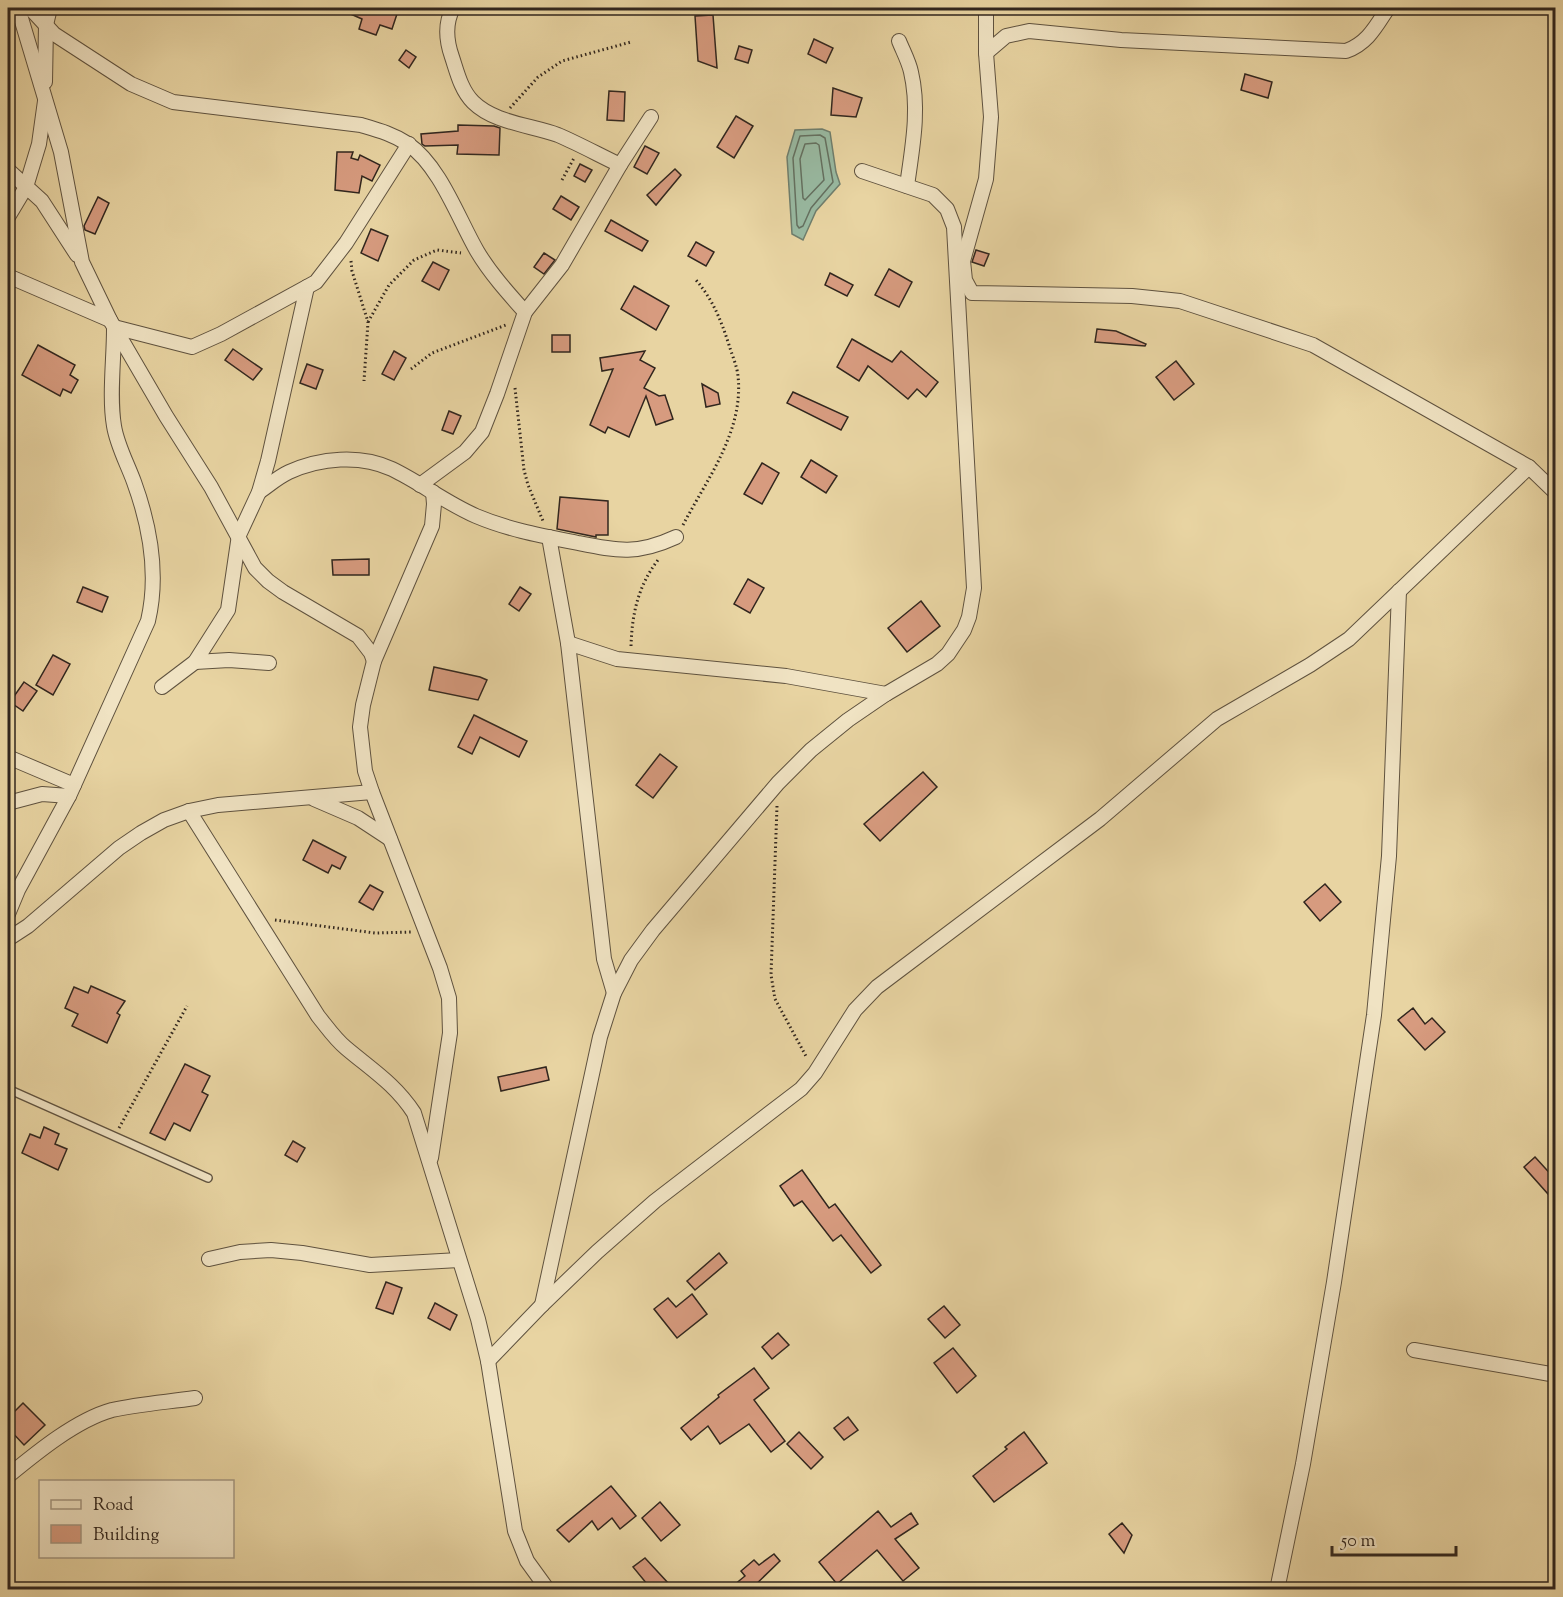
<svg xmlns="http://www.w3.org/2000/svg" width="1563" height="1597" viewBox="0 0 1563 1597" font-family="'Sorts Mill Goudy',serif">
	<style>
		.water { fill: #98b9a1; stroke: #6f7e6d; stroke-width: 1.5 }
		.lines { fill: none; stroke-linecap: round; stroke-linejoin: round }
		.shore { stroke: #647060; stroke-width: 1.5 }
		.building { fill: #d79b7f; stroke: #31261e; stroke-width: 1.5 }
		.lane-casing { stroke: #5f523f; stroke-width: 10 }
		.street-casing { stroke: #5f523f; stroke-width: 16 }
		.path { stroke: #31261e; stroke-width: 3; stroke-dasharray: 1.5 3; stroke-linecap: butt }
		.lane { stroke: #f0e3c3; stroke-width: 7 }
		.street { stroke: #f0e3c3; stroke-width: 14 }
	</style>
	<rect width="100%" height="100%" fill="#e8d4a2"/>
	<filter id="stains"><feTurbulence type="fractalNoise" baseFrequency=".00333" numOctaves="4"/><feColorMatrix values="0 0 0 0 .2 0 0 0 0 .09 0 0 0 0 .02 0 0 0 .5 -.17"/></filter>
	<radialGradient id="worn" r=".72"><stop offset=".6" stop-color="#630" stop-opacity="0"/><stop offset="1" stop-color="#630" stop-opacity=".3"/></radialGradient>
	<!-- water -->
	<path class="water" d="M822,129L830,132L836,172L840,184L816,211L803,240L792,234L787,157L795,130Z"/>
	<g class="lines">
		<!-- shore -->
		<g class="shore">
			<path d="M820,135L825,138L833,182L811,208L803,226L799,228L797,225L793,158L800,136Z"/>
			<path d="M816,143L819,145L824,180L805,200L803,198L800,159L805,144Z"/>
		</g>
	</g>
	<!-- building -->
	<g class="building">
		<path d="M337,8H380L397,14L392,29L380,25L376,35L359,29L362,19Z"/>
		<path d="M713,15L717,68L698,61L695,16Z"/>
		<path d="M814,39L833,48L826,63L808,54Z"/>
		<path d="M739,46L752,50L748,63L735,59Z"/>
		<path d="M406,50L416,57L409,68L399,60Z"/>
		<path d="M1245,74L1272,82L1268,98L1241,90Z"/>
		<path d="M833,88L862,98L856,117L831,115Z"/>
		<path d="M609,91L625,92L624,121L607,120Z"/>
		<path d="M736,116L753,126L734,158L717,147Z"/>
		<path d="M458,125L494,126L500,128L499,155L457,154L458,145L425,146L422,144L421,134L458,131Z"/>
		<path d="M645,146L659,153L647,174L634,167Z"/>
		<path d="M337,152H353L351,158L358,160L360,155L380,165L372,181L362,176L359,193L335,190Z"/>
		<path d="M580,164L592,170L585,182L574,176Z"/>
		<path d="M675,169L681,175L656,205L647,195Z"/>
		<path d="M561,196L579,207L571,220L553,209Z"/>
		<path d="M98,197L109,203L95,234L85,230L84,226Z"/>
		<path d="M611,220L648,241L642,251L605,231Z"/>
		<path d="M371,229L388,236L378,261L361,253Z"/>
		<path d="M696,242L714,252L706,266L688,256Z"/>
		<path d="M976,250L989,254L984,266L972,262Z"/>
		<path d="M544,253L555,260L544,274L534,267Z"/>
		<path d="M433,262L449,270L439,290L422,281Z"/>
		<path d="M889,269L912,282L899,307L875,295Z"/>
		<path d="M830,273L853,285L847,296L825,285Z"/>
		<path d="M634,286L669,306L656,330L621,309Z"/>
		<path d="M1097,329L1116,331L1146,344L1145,346L1095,342Z"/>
		<rect x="552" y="335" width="18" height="17"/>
		<path d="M852,339L892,362L901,351L938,382L926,397L917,389L908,399L868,366L859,381L837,367Z"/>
		<path d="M38,345L75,365L70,375L78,380L71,393L63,389L60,396L22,375Z"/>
		<path d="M233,349L262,369L253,380L225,360Z"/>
		<path d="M394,351L406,358L394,380L382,374Z"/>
		<path d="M645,351L640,360L655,368L644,388L659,396L665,395L673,419L656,425L646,396L629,437L608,427L605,433L590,425L613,369L602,371L600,358Z"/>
		<path d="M1176,361L1194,384L1174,400L1156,377Z"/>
		<path d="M307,364L323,370L316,389L300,383Z"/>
		<path d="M702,384L718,393L720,404L706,407Z"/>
		<path d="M793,392L848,417L841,430L787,403Z"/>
		<path d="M449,411L461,416L453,434L442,430Z"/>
		<path d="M811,460L837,476L826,493L801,477Z"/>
		<path d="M762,463L779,473L762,504L744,494Z"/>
		<path d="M560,497L608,501V535H596V537L557,529Z"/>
		<path d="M369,559V575H333L332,560Z"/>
		<path d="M748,579L764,588L750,613L734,604Z"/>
		<path d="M83,587L108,597L102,612L77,602Z"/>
		<path d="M520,587L531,594L519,611L509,604Z"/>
		<path d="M921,601L940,626L907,652L888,628Z"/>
		<path d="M53,655L70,664L53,695L36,685Z"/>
		<path d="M434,667L480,677L487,680L478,700L429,690Z"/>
		<path d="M24,682L37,691L23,711L10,702Z"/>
		<path d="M474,715L527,741L519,757L480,737L472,754L458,747Z"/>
		<path d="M660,754L677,767L653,798L636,785Z"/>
		<path d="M923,772L937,787L880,841L864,824Z"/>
		<path d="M313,840L346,857L340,869L332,865L328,873L303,860Z"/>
		<path d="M1325,884L1341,902L1320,921L1304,902Z"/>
		<path d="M370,885L383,892L373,910L359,902Z"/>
		<path d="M91,986L125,1001L117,1013L120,1015L107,1043L72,1026L78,1014L65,1008L74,987L88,993Z"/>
		<path d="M1413,1008L1425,1024L1432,1018L1445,1032L1425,1050L1398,1020Z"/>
		<path d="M185,1064L210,1076L202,1092L208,1095L190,1131L174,1123L165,1140L150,1133Z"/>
		<path d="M546,1067L549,1080L501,1091L498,1077Z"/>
		<path d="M44,1127L59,1134L55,1144L67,1149L58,1170L22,1153L30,1134L40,1138Z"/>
		<path d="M293,1141L305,1148L297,1162L285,1155Z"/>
		<path d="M1535,1157L1556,1180V1203L1524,1167Z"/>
		<path d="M802,1170L829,1208L835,1204L881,1265L871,1273L841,1235L833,1241L802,1201L794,1206L780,1186Z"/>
		<path d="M719,1253L727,1263L695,1290L687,1281Z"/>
		<path d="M386,1282L402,1288L393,1314L376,1308Z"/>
		<path d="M692,1294L707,1314L677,1338L654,1309L668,1298L676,1307Z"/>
		<path d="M435,1303L457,1315L450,1330L428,1318Z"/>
		<path d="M944,1306L960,1325L945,1338L928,1319Z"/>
		<path d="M778,1333L789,1345L772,1359L762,1347Z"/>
		<path d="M953,1348L976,1376L957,1393L934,1363Z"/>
		<path d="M754,1368L769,1388L754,1400L785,1441L771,1452L749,1424L720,1444L708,1426L691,1440L681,1428L719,1397L718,1395Z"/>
		<path d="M23,1403L45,1425L24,1445L8,1428V1418Z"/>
		<path d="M848,1417L858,1430L844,1440L834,1428Z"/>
		<path d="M799,1432L823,1457L811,1469L787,1444Z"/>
		<path d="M1024,1432L1047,1463L994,1502L973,1476L1007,1449L1005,1447Z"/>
		<path d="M611,1486L636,1516L620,1529L612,1518L598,1530L592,1521L569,1542L557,1530Z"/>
		<path d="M660,1502L680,1525L661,1541L642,1518Z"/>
		<path d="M878,1511L891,1527L911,1513L918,1524L895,1539L919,1568L903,1581L877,1550L837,1584L819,1562Z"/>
		<path d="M1122,1523L1132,1535L1124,1553L1109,1534Z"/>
		<path d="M774,1554L780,1561L750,1590H728L745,1576L741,1571L754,1560L759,1565Z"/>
		<path d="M645,1558L669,1584L661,1590H652L633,1567Z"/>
	</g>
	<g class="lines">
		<defs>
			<path id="lane" d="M8,1089L208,1178"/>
			<g id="street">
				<path d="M18,8L61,152L82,262L110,320L166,416L211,487L255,568L268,581L283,592L358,636L371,653L374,661"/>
				<path d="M30,8L54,34L131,84L173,102L361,125C378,130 393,134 408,144C440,166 458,218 477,251C490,273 508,293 525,312"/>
				<path d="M453,8C445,23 446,40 452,57C457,72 461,90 473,102C494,123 531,125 558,135C579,144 599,155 620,165"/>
				<path d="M986,8V53L991,117L986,179L963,261L965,280L972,293L1132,296L1180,301L1313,345L1529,467L1556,493"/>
				<path d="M899,41C903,51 909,62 911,72C920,110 912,149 907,186"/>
				<path d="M986,53L1006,36L1029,31L1121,40L1346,51C1368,43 1376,26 1388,8"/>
				<path d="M45,82L46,25L50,8"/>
				<path d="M8,170L42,201L77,255"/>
				<path d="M8,217L26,187L39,144L45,101"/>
				<path d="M8,276L110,320"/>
				<path d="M114,327L192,347L221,334L316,282L346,243L409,144"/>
				<path d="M420,485L465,452L482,432L497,394L525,312L562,265L620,165L651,117"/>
				<path d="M259,492C268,486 278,477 289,472C320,458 360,454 392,469C421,483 446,503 476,516C509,530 543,536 578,543C618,551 637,555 676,537"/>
				<path d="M549,537L568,643L604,959L614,993"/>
				<path d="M568,643L617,659L786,676L886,694"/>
				<path d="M195,662L229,660L269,663"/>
				<path d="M162,687L195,662L228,610L239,535L259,492L268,461L307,287"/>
				<path d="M8,757L74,785"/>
				<path d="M314,799L358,818L390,839"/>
				<path d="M8,803L42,794L69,796"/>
				<path d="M189,811L318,1016C327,1027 335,1039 346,1048C372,1070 395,1084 414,1113L478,1319L488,1361L515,1531L527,1561L548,1590"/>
				<path d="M8,914L18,890L69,796L148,621C159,574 150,526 134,482C127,463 117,445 114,426C109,397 114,359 114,329"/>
				<path d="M8,939L28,926L119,848L141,833L164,820L189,811L218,805L372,792"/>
				<path d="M431,1158L450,1033L449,998L440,968L372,792L365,771L360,727L363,705L374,661L432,526L434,504L433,492"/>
				<path d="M209,1259L240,1252L271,1250L302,1253L370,1265L459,1260"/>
				<path d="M542,1305L600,1037L614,993L631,960L653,930L778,783L811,750L848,720L886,694L937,664L948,654L964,630L969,617L974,588L954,227L947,209L933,195L862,171"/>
				<path d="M1414,1350L1556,1375"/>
				<path d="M488,1361L542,1305L597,1252L655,1201L801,1089L815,1073L855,1010L877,987L1100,819L1217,719L1310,665L1349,639L1529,467"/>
				<path d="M8,1476C36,1453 76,1420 112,1410C139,1404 168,1402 195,1398"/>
				<path d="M1277,1590L1303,1464L1334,1282L1374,1015L1389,856L1399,591"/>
			</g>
		</defs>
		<!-- lane casing -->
		<use href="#lane" class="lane-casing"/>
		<!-- street casing -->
		<use href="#street" class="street-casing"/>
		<!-- path -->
		<g class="path">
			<path d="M510,108L538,77L562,61L631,42"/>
			<path d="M562,180L574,158"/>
			<path d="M351,261L352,271L368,322L364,381"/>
			<path d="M368,322L389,285L414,260L437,250L461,253"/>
			<path d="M411,369L432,353L506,325"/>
			<path d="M515,388L524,470L528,485L543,521"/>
			<path d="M683,525C707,479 744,431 738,376C737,366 732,355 729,345C721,320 713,300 696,280"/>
			<path d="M631,646C632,614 638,586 658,560"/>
			<path d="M777,806L771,975L775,999L807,1058"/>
			<path d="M275,920L375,933L411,932"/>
			<path d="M119,1128L187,1006"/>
		</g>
		<!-- lane -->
		<use href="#lane" class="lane"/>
		<!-- street -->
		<use href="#street" class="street"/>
	</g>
	<!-- margin -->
	<rect width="1563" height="1597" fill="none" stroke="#e8d4a2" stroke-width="30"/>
	<rect x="9" y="9" width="1545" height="1579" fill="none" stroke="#31261e" stroke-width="3"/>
	<rect x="15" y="15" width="1533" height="1567" fill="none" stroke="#31261e" stroke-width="1.5"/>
	<!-- legend -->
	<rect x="39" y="1480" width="195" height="78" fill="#f0e3c3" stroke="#a49781" stroke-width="1.5"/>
	<rect x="51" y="1500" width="30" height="9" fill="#f0e3c3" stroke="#a49781" stroke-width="1.5"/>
	<text x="93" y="1510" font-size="18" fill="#31261e">Road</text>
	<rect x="51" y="1525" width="30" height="18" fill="#d79b7f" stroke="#a49781" stroke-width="1.5"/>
	<text x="93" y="1540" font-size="18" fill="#31261e">Building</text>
	<!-- scale -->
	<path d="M1332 1546v9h124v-9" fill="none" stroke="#31261e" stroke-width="3"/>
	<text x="1341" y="1546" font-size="18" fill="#31261e" stroke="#f0e3c3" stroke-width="4.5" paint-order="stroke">50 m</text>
	<rect width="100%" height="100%" filter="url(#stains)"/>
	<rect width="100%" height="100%" fill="url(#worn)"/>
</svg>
